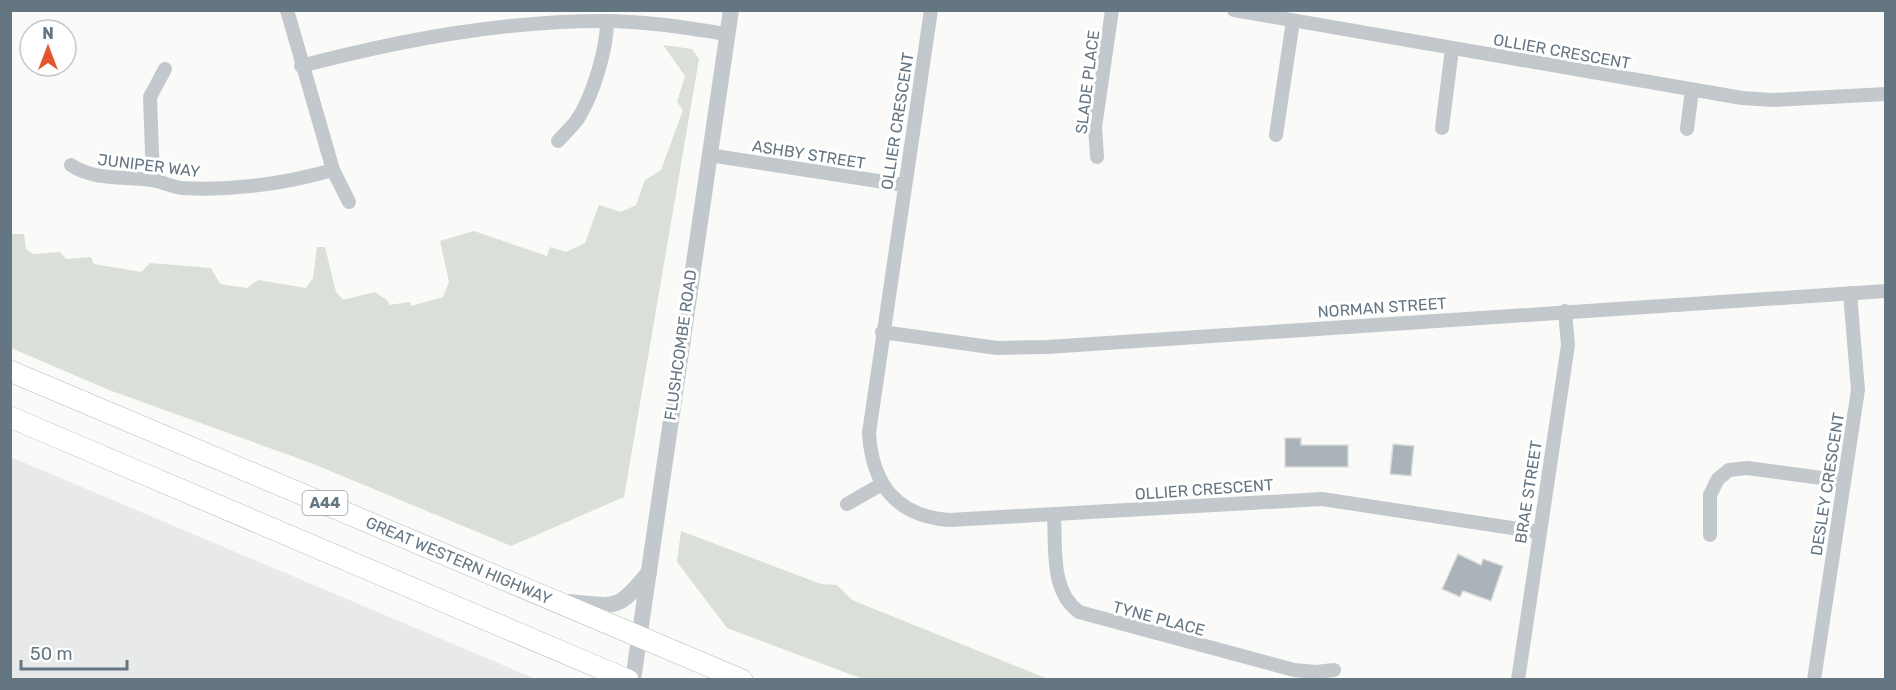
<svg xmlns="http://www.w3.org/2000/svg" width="1896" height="690" viewBox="0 0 1896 690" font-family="Rubik,sans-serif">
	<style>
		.built { fill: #e8e9e9 }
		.green { fill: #dadfd7 }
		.building { fill: #aab3b9; stroke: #dcdcda; stroke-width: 1.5 }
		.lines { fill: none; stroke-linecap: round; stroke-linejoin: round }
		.trunk-casing { stroke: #b4b9bd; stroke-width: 22 }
		.minor { stroke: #c3c8cc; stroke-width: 14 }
		.tertiary { stroke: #c3c8cc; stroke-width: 16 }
		.trunk { stroke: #fff; stroke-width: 21 }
		.labels { text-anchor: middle; stroke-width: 6; stroke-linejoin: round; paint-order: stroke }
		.shield { fill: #fff; stroke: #939fa8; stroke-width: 1.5 }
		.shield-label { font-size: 15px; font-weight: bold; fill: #657683 }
		.street-label { font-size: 16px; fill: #657683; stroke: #fff }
	</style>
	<rect width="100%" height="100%" fill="#fafaf8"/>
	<!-- built -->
	<path class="built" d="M11,457L531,677L534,679H11Z"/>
	<!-- green -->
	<g class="green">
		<path d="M663,45L692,49L699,59L624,497L511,546L311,463L109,390L11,348V234H24L26,249L33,254L60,252L66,259L91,257L94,264L141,272L150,263L211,268L220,284L247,288L258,280L306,288L313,278L317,247H325L336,292L343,300L375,292L388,301L389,305L410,302L411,306L443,297L449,282L440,241L474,231L547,256L550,247L566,252L585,243L599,205L621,212L636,205L645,180L661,170L683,110L677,102L685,76Z"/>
		<path d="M681,531L821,584L837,585L852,600L1048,679H863L727,628L677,562Z"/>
	</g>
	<!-- building -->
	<g class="building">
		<path d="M1285,438H1301V445H1348V467H1285Z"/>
		<path d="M1393,444L1414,446L1411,476L1390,474Z"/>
		<path d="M1458,554L1481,565L1483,559L1503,566L1491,601L1463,591L1460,597L1442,589Z"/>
	</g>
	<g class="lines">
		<defs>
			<g id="trunk">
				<path d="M10,371L742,680"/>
				<path d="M10,417L628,680"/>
			</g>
		</defs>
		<!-- trunk casing -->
		<use href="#trunk" class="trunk-casing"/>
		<!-- minor -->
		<g class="minor">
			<path d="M287,10L333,170L349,202"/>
			<path d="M931,10L869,433C872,484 896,516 949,520L1322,499L1538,532"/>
			<path d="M1234,10L1742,98L1773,100L1886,94"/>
			<path d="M301,66C401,40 500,21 604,21C645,21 687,28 727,34"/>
			<path d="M1442,128L1452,49"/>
			<path d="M1687,129L1692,90"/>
			<path d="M1276,135L1293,21"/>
			<path d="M558,141C564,134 572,127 577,120C593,96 607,49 607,21"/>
			<path d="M709,155L904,185"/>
			<path d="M1097,157L1095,127L1112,10"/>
			<path d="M71,165C95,181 123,176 151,180C162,181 171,187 182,188C234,191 283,184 333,170"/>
			<path d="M153,180L150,97L165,69"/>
			<path d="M882,332L997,348L1047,347L1886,291"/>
			<path d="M847,504L882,484"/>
			<path d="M1054,515C1056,548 1050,591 1079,612L1294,670L1316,672L1334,670"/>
			<path d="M1710,535V495L1718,479L1729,470L1747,468L1844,481"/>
			<path d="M1518,680L1568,345L1565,311"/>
			<path d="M1814,680L1858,390L1850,293"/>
		</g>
		<!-- tertiary -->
		<g class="tertiary">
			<path d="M567,602C615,605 616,614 649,572"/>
			<path d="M633,680L731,10"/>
		</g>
		<!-- trunk -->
		<use href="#trunk" class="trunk"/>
	</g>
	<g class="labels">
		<!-- shield labels -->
		<rect class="shield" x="302.5" y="491" width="45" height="24" rx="4.5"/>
		<g class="shield-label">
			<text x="325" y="508">A44</text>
		</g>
		<!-- street labels -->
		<g class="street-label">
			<text transform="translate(1562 51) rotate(10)" y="6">OLLIER CRESCENT</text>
			<text transform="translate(1087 82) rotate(-83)" y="6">SLADE PLACE</text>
			<text transform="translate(897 121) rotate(-81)" y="6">OLLIER CRESCENT</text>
			<text transform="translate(809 154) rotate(9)" y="6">ASHBY STREET</text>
			<text transform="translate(149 165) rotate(7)" y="6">JUNIPER WAY</text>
			<text transform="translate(1382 307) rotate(-4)" y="6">NORMAN STREET</text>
			<text transform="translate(680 345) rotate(-82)" y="6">FLUSHCOMBE ROAD</text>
			<text transform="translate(1827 484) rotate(-81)" y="6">DESLEY CRESCENT</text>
			<text transform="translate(1204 489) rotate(-4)" y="6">OLLIER CRESCENT</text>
			<text transform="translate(1528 492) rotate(-81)" y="6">BRAE STREET</text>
			<text transform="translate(459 560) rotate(23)" y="6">GREAT WESTERN HIGHWAY</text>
			<text transform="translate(1159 618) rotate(15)" y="6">TYNE PLACE</text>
		</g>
	</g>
	<!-- border -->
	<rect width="1896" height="690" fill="none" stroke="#657683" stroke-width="24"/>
	<!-- north arrow -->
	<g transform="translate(48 48)"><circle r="28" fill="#ffffff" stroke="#c1c8cd" stroke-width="1.5"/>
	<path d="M0-4.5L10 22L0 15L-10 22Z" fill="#e4572e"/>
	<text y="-9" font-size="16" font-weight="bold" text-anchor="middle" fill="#657683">N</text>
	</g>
	<!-- scale -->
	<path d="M21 660v9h106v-9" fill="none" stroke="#657683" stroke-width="3"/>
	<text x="30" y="660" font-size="18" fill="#657683" stroke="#ffffff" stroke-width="4.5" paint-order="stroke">50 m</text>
</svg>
